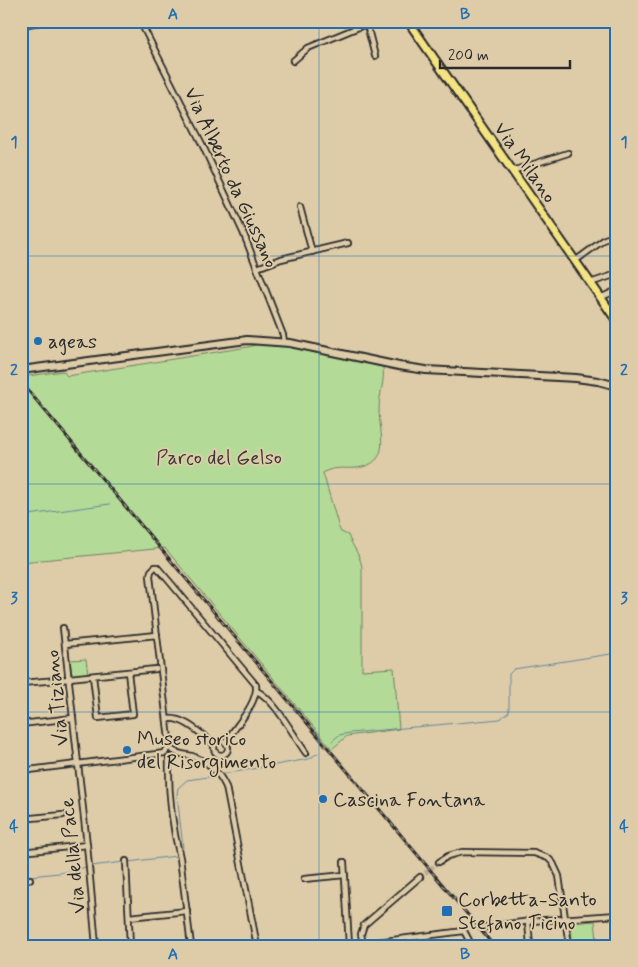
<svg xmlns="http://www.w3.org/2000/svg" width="638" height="967" viewBox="0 0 638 967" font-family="Mynerve,sans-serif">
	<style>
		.green { fill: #b3da96; stroke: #6f8260 }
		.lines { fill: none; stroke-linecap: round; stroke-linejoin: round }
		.stream { stroke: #62879c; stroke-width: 1 }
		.street-tunnel { stroke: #baac90; stroke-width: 4.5; stroke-dasharray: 4.5 2; stroke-linecap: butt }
		.street-casing { stroke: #2b2b2b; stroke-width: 8 }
		.secondary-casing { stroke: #2b2b2b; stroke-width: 10 }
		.primary-casing { stroke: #2b2b2b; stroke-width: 11 }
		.street { stroke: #decca9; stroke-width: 4.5 }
		.secondary { stroke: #decca9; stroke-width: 6 }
		.primary { stroke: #f4e382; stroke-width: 7 }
		.rail-casing { stroke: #2b2b2b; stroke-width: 3 }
		.rail { stroke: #decca9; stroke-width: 1; stroke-dasharray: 4; stroke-linecap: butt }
		.grid { fill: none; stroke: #1f6fb2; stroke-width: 1; stroke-opacity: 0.55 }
		.poi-dot { fill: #1f6fb2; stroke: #decca9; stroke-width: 2 }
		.labels { text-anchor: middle; stroke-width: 4; stroke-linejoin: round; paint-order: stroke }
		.street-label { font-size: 20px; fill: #2b2b2b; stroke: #decca9 }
		.poi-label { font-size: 20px; fill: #2b2b2b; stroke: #decca9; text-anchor: start }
		.park-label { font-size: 20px; fill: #393c36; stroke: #decca9 }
		.neatline { fill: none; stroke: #1f6fb2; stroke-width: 2 }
		.grid-label { font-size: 16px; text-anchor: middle; font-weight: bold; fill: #1f6fb2 }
	</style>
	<rect width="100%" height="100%" fill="#decca9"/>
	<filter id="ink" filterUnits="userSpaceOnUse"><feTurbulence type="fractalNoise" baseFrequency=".02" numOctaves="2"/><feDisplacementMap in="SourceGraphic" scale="10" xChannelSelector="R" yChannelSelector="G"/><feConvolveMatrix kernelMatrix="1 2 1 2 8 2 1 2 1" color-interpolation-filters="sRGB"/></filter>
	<g filter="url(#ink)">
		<!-- green -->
		<g class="green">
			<path d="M259,344L293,346L383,367C385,381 379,395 379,409C379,434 393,463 357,468C346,469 332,466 323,473L339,528L341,532L348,535C353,548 359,552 362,567V670L394,668L399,729L347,736L332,749L165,548L21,562V377L63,371L67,376L248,347Z"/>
			<path d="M86,659L88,674L72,676L70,660Z"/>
			<path d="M595,921L597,940H600L572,941L571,923Z"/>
		</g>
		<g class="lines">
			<!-- stream -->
			<g class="stream">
				<path d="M21,516L110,504"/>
				<path d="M332,741L339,735L350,733L500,719L509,712V674L514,669L617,653"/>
				<path d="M224,774L309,759L318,753"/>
				<path d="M183,848L177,794L178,788L187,780L215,776"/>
				<path d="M128,862L176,856"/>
				<path d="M91,866L124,862"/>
				<path d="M21,877L59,873L87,867"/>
			</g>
			<!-- street-tunnel -->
			<path class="street-tunnel" d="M420,877L439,862"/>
			<defs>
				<g id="street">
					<path d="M140,21L202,144L243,232L283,335L284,342"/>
					<path d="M366,21L375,56"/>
					<path d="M21,25L48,21"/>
					<path d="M293,61L308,48L366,24"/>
					<path d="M512,171L568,153"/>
					<path d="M300,207L312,252"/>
					<path d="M575,261L605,239L617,235"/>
					<path d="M257,268L281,259L348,243"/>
					<path d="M590,283L617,274"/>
					<path d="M600,298L617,290"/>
					<path d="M63,628L87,845L96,946"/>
					<path d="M65,644L157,635"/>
					<path d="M21,649H23"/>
					<path d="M93,676L98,718L133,714L128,672"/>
					<path d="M69,678L156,669"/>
					<path d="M21,683L70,679"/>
					<path d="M257,691C276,701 293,735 306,753"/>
					<path d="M167,719C184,716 202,735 215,745"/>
					<path d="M21,724L73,718"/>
					<circle cx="221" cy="748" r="7"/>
					<path d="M170,748L150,576L151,571L155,567H157L169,581L256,685C258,704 235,726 226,742"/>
					<path d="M165,753L167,749L170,748C176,754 183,754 192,756C208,761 219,772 226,787L257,946"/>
					<path d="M169,757C168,790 172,826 180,858L191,946"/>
					<path d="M21,771L165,753"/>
					<path d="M21,819L63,815"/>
					<path d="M21,852L87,845"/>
					<path d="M126,861L130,946"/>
					<path d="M344,862L349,945"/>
					<path d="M439,862L448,856L462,852L534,853L548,858L553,863L559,876L569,946"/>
					<path d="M304,879L345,875"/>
					<path d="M21,880L30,879"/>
					<path d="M129,917L187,911"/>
					<path d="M528,921L530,946"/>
					<path d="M485,927L531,921L617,915"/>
					<path d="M363,944L361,934L364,925L420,877"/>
					<path d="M345,946L464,931L472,946"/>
				</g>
				<path id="secondary" d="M21,370L247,340L290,343L399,366L426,370L576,378L598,381L617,386"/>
				<path id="primary" d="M408,21L617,321"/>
			</defs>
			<!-- street casing -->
			<use href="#street" class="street-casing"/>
			<!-- secondary casing -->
			<use href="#secondary" class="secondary-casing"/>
			<!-- primary casing -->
			<use href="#primary" class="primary-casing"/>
			<!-- street -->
			<use href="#street" class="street"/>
			<!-- secondary -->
			<use href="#secondary" class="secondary"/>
			<!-- primary -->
			<use href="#primary" class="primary"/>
			<defs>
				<path id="rail" d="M21,382L494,946"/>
			</defs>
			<!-- rail casing -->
			<use href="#rail" class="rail-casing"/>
			<!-- rail -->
			<use href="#rail" class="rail"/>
		</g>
	</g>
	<!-- grid -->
	<path class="grid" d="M319,21V946M21,256H617M21,484H617M21,712H617"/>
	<!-- markers -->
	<g class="poi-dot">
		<circle cx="38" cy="341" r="5"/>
		<circle cx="127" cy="750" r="5"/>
		<circle cx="323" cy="799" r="5"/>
		<rect x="441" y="905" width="12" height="12" rx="2.5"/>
	</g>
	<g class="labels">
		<!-- street labels -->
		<g class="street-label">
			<text transform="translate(526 162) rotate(55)" y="7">Via Milano</text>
			<text transform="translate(232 177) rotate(65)" y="7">Via Alberto da Giussano</text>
			<text transform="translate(56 698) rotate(-96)" y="7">Via Tiziano</text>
			<text transform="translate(72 856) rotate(-96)" y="7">Via della Pace</text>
		</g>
		<!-- poi labels -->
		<g class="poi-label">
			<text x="48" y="348">ageas</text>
			<text x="137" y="745">Museo storico<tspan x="137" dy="23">del Risorgimento</tspan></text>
			<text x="333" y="806">Cascina Fontana</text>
			<text x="458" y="906">Corbetta-Santo<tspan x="458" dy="23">Stefano Ticino</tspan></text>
		</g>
		<!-- park labels -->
		<g class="park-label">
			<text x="219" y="464">Parco del Gelso</text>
		</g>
	</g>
	<!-- margin -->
	<rect width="638" height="967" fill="none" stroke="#decca9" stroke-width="55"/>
	<!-- scale -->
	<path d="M440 60v8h130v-8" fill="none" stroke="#2b2b2b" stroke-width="2.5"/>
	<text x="448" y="60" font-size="15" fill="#2b2b2b" stroke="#decca9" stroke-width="4" paint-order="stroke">200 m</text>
	<rect x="28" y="28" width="582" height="912" class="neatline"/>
	<g class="grid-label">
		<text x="173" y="19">A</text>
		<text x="465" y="19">B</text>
		<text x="14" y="147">1</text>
		<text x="624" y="147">1</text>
		<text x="14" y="375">2</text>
		<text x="624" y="375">2</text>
		<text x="14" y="603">3</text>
		<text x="624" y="603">3</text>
		<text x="14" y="831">4</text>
		<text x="624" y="831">4</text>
		<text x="173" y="959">A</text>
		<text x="465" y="959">B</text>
	</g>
</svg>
